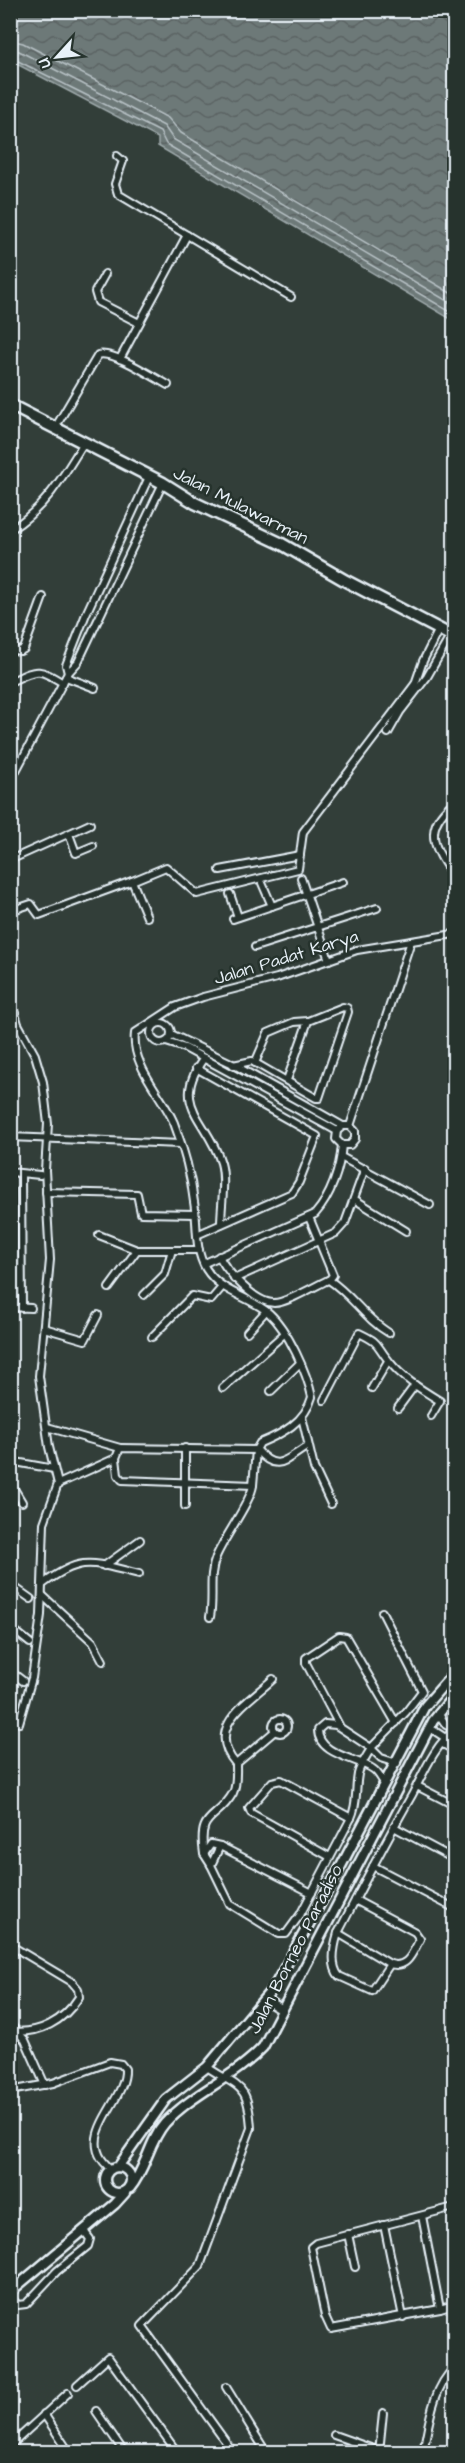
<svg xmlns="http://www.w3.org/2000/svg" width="465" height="2463" viewBox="0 0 465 2463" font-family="'Architects Daughter',sans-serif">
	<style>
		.water { fill: url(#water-waves); stroke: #9ea9ab; stroke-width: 1.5 }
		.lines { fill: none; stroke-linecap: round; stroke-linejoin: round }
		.shore { stroke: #b7c1c5; stroke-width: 1.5 }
		.street-casing { stroke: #e8f1f8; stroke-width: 10 }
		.secondary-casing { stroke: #e8f1f8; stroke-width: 13 }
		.highway-casing { stroke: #e8f1f8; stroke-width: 15 }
		.street { stroke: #26332d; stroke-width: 6 }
		.secondary { stroke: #26332d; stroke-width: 8 }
		.highway { stroke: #26332d; stroke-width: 10 }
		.labels { text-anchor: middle; stroke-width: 5; stroke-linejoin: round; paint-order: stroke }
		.street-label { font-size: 18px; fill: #e8f1f8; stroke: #26332d }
	</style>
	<defs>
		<pattern id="water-waves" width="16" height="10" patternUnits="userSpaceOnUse" patternTransform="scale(1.5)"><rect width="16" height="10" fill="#6d7978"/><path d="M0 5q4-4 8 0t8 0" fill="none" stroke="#5b6363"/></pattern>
	</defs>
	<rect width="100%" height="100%" fill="#323e39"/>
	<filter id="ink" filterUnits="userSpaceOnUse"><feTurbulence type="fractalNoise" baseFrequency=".0167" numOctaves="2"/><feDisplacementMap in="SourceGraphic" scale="12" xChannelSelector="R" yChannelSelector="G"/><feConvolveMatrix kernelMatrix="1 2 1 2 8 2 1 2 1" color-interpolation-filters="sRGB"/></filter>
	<g filter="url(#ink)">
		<!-- water -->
		<path class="water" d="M11,10L454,11V321L158,146V138L11,61Z"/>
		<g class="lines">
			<!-- shore -->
			<g class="shore">
				<path d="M10,40L23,43L168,118L181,133L454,295"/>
				<path d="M10,49L19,51L164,126L173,139L454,305"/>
				<path d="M10,57L160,132L166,144L454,314"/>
			</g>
			<defs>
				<g id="street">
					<path d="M117,156L123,161L115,184L118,194L187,235L120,359"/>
					<path d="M187,235L291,297"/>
					<path d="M105,274L95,292L98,302L139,323"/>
					<path d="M55,428L98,355C113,350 153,377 168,385"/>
					<path d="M10,530C44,509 63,477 83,444"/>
					<path d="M10,580V587"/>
					<path d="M10,649L20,651L24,649L43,597"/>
					<path d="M68,673L66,665L86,614L149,477"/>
					<path d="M66,677L95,688"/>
					<path d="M14,680C38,668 40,669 63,683"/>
					<path d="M388,733L400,712L427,677L451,635"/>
					<path d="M10,782L68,673L78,662L163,483"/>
					<path d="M454,802C422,828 433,847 454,877"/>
					<path d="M69,834L76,853L93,846"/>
					<path d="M10,860L90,824"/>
					<path d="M220,870L300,855"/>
					<path d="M301,878L329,960"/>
					<path d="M132,881L166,867L197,894L298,869L303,832L415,684L423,661L439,629"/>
					<path d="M262,883L272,906"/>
					<path d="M230,894L238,917"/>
					<path d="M10,911L31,904L39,915L132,881L147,917"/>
					<path d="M233,919L343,882"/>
					<path d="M255,947L377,908"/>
					<path d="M10,996L18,1024L35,1055L43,1082L48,1124L45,1170L50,1260L39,1376L49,1447L58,1484L44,1523L41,1615L32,1678L19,1723"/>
					<circle cx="161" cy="1033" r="10"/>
					<path d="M171,1034L229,1062L343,1126"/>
					<path d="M166,1042L185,1048L337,1131"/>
					<path d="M204,1058C169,1106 208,1119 221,1163C226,1181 221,1205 221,1224"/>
					<path d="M255,1063L268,1033L294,1022L308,1021"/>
					<path d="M233,1065L252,1061L316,1098H319L348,1012L347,1008L343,1007L308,1021L287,1080"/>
					<path d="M196,1068L317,1136L299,1182L292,1193L199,1234"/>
					<path d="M350,1126L411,941"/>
					<path d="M10,1137L180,1144"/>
					<path d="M341,1157L430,1205"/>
					<path d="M10,1172L40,1175"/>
					<path d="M21,1174L22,1308"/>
					<path d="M46,1192L137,1194L141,1213L195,1214"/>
					<path d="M354,1199L406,1231"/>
					<path d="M99,1235L137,1250H199"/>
					<path d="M219,1256C227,1272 255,1303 274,1303C287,1303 317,1285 330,1279L333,1275L309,1217"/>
					<path d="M207,1262L315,1214C331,1196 340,1169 342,1145L336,1139L337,1131L343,1126H350L355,1131V1139L350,1145H342"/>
					<path d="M234,1279L336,1233L345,1223L365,1168"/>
					<path d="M329,1280C352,1295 365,1319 389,1333"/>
					<path d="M109,1288L137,1250"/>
					<path d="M144,1295L165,1274L172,1250"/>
					<path d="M10,1307L31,1308"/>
					<path d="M44,1328L85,1340L98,1315"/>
					<path d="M247,1332L266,1311"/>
					<path d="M152,1337L192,1296L211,1300L223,1286"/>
					<path d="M223,1388L284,1334"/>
					<path d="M372,1388L388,1361"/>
					<path d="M271,1391L300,1363"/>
					<path d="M324,1400L359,1333C382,1344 374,1343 389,1361C402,1378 422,1390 440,1401L431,1416"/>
					<path d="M398,1408L415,1385"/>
					<path d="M302,1417L314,1468L331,1504"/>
					<path d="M47,1427L120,1448"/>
					<path d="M257,1450C277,1474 286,1459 308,1446"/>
					<path d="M116,1458L118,1475L122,1480L253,1485L256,1450"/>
					<path d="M10,1461L54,1469"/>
					<path d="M10,1482L22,1502"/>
					<path d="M58,1484L116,1458L120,1448L256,1450L260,1443C282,1434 305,1422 312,1397C307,1373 288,1330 269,1313C249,1296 221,1293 206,1269C194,1249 198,1225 194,1202C191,1175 184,1149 174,1123C162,1094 131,1066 135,1033L175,1007L203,997L277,978L357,950L454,934"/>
					<path d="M185,1506V1448"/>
					<path d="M104,1566L140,1540"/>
					<path d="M10,1584L31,1599"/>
					<path d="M43,1584C83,1554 93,1563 139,1574"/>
					<path d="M42,1595L93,1642L103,1661"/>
					<path d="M382,1612L422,1691L406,1712L371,1748L381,1758L397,1763"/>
					<path d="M210,1617C214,1597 208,1576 216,1557C223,1539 252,1500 253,1485"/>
					<path d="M10,1627L30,1643"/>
					<path d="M10,1671L23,1681"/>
					<path d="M438,1713L446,1725L454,1729"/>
					<circle cx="280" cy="1726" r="7"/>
					<path d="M339,1725L306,1663V1658L339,1636L346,1637L396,1723"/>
					<path d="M430,1728L447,1739"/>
					<path d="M443,1744L454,1750"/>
					<path d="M236,1764C204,1727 247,1703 273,1679"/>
					<path d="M417,1786L454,1805"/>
					<path d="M394,1827L454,1859"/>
					<path d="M220,1846L211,1865L230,1904L279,1934H286L300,1915L351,1818C358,1803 355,1790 358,1774C360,1765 367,1756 371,1748L336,1725L325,1724L318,1730C318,1755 357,1758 373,1769C378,1772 381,1779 385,1784"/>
					<path d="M204,1854C197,1811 217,1822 233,1793C237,1785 236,1773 236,1764L275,1731"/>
					<path d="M330,1857L251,1813L249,1808L272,1782L281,1780L351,1818"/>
					<path d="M211,1865L204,1854L211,1844L220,1846L312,1893"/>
					<path d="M373,1866L454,1908"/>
					<path d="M355,1900L415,1932L420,1939C412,1953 408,1969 390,1964L372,1991L339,1976C330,1965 334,1946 338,1933C362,1887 386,1840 412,1795C423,1774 436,1743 454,1731"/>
					<path d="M338,1933L390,1964"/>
					<path d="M10,1945L72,1982L78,1989L79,1997C64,2021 39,2035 10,2031"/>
					<path d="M10,2024L25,2040L45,2085"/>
					<path d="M207,2067C240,2089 248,2083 251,2128L200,2266L142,2326L233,2452"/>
					<path d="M10,2091L53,2083L110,2062L121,2064L125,2069C127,2102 71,2137 111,2169"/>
					<path d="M422,2216L440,2309L454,2305"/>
					<path d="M384,2225L403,2317"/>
					<path d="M348,2234L355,2267"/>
					<path d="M10,2297L18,2305L26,2304L57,2271L88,2246L90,2239L84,2231"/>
					<path d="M440,2309L331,2329L325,2316L311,2247L316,2243L454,2207"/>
					<path d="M77,2385L108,2357L177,2452"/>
					<path d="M226,2387L266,2452"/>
					<path d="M96,2411L124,2452"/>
					<path d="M44,2414L69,2452"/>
					<path d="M334,2435L379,2451"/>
					<path d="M10,2446L68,2393"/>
					<path d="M57,2452L64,2446"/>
					<path d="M379,2452L383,2413"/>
					<path d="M423,2452C429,2424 432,2389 454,2368"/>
				</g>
				<g id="secondary">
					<path d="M265,1999L281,2009"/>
					<circle cx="118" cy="2180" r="13"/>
					<path d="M118,2167L166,2099L207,2067L274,1987L339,1870L425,1706L454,1673"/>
					<path d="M130,2188C146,2169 149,2141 165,2123C194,2092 234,2078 263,2047L433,1721L454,1695"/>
					<path d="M10,2292L115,2204L125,2193"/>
				</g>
				<path id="highway" d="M10,405L163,483L195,503L280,543L346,581L454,637"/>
			</defs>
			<!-- street casing -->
			<use href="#street" class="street-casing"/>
			<!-- secondary casing -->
			<use href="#secondary" class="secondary-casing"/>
			<!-- highway casing -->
			<use href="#highway" class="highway-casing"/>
			<!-- street -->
			<use href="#street" class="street"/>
			<!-- secondary -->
			<use href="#secondary" class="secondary"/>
			<!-- highway -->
			<use href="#highway" class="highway"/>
		</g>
	</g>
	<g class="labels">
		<!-- street labels -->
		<g class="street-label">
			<text transform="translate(241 505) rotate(27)" y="6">Jalan Mulawarman</text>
			<text transform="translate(286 957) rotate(-17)" y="6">Jalan Padat Karya</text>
			<text transform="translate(295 1949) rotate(-63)" y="6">Jalan Borneo Paradiso</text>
		</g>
	</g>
	<!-- margin -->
	<rect width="465" height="2463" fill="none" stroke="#26332d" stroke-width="36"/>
	<rect x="18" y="18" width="429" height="2427" fill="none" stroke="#e8f1f8" stroke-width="2" filter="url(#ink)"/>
	<!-- north arrow -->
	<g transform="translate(57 57) rotate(243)" stroke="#26332d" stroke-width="4.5" paint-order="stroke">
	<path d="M0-4.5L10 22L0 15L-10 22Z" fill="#e8f1f8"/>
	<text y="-9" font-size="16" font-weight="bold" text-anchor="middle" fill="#e8f1f8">U</text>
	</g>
</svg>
